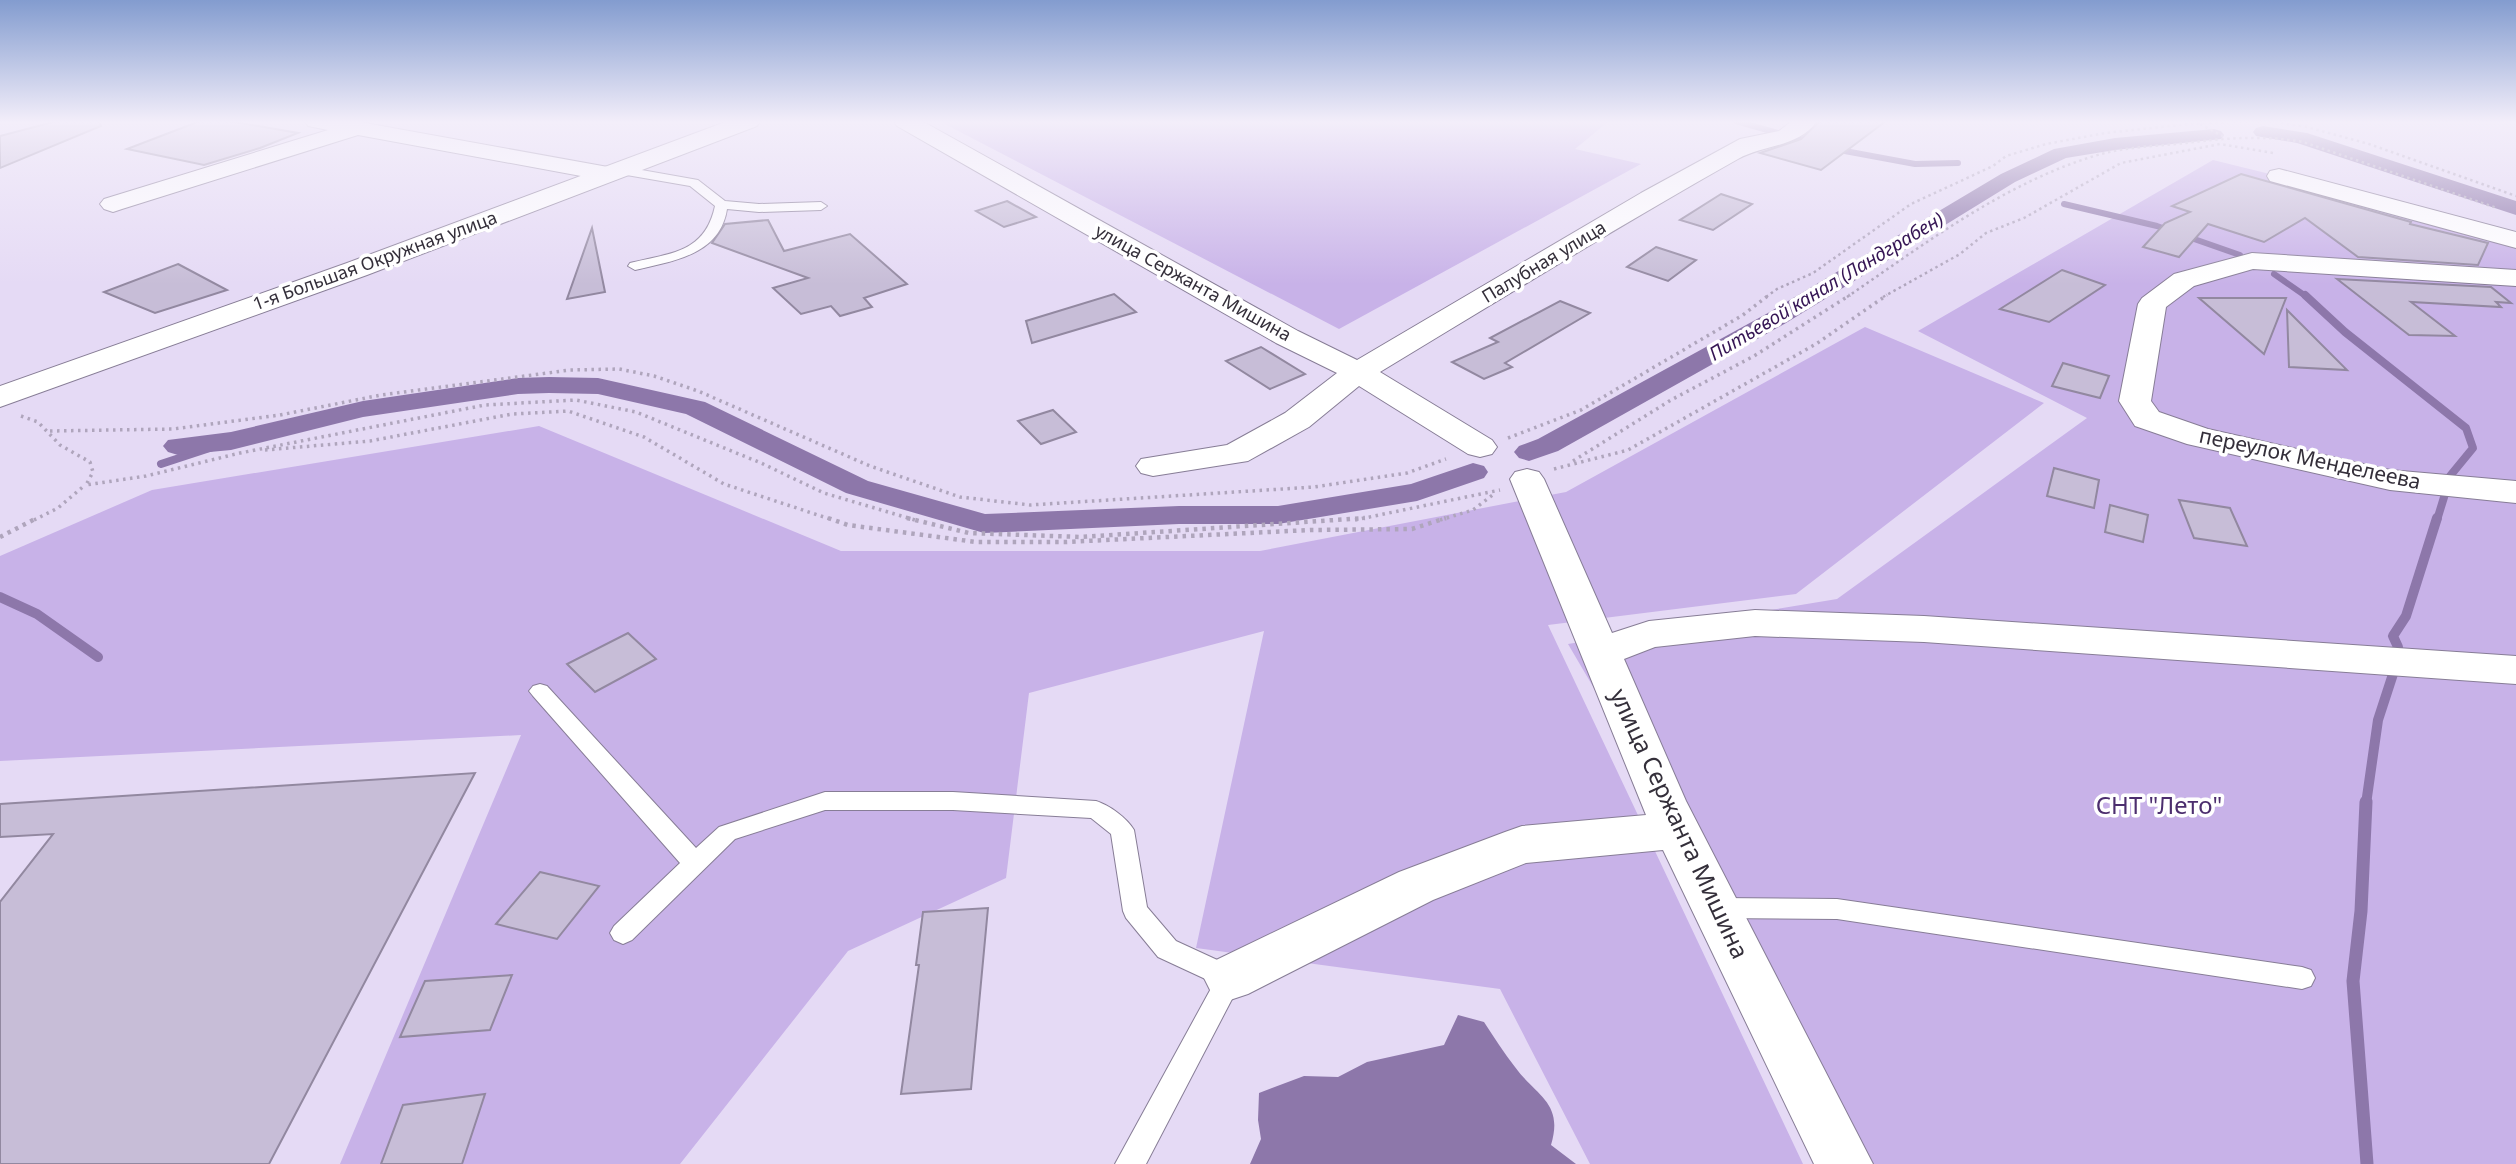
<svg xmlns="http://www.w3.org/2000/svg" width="2516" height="1164" viewBox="0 0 2516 1164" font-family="'Noto Sans',sans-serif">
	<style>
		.green { fill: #c8b2e8 }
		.water { fill: #8d77aa }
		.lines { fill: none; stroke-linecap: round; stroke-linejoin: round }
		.stream-far3 { stroke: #8d77aa; stroke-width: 6 }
		.stream-far2 { stroke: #8d77aa; stroke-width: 8 }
		.stream-far1 { stroke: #8d77aa; stroke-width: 10 }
		.stream { stroke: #8d77aa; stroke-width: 13 }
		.canal { fill: #8d77aa; fill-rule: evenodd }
		.building { fill: #c7bdd7; stroke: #9288a0; stroke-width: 2 }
		.service-casing { stroke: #877d96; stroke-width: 2 }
		.minor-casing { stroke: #877d96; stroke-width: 2 }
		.tertiary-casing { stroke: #877d96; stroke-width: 2 }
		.path-far2 { stroke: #afa5bc; stroke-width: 2.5; stroke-dasharray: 2.5 3.5; stroke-linecap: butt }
		.path-far1 { stroke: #afa5bc; stroke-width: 3.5; stroke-dasharray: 2.5 4.5; stroke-linecap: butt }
		.path { stroke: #afa5bc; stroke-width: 4.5; stroke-dasharray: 3.5 5; stroke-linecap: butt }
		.service { fill: #fff; fill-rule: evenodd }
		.minor { fill: #fff; fill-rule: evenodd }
		.tertiary { fill: #fff; fill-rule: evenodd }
		.labels { text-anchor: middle; stroke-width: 7; stroke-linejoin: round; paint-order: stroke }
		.far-street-label { font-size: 18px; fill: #342f3a; stroke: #fff }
		.far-water-label { font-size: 19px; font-style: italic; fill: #351554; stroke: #fff }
		.street-label { font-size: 21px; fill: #342f3a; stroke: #fff }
		.near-park-label { font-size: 24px; fill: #4c2e6e; stroke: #fff }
		.near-street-label { font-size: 24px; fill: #342f3a; stroke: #fff }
	</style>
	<rect width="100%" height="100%" fill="#e5daf5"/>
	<!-- green -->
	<g class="green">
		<path d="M939,121H1609L1575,149L1641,164L1339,329Z"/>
		<path d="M2213,160L2516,235V1164H1873L1568,644L1837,599L2087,418L1918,331Z"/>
		<path d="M1865,327L2044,403L1796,594L1548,625L1803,1164H1590L1500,989L1196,948L1264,631L1029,693L1006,878L848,951L680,1164H340L521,735L0,761V556L152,490L539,426L841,551H1260L1566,492Z"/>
	</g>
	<!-- water -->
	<path class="water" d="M1458,1015L1484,1022C1494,1037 1504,1053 1515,1067C1536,1096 1564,1102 1551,1145L1576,1164H1250L1261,1139L1258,1120L1259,1093L1304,1076L1338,1077L1367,1062L1444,1045Z"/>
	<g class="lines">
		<!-- stream-far3 -->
		<g class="stream-far3">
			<path d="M1736,121L1813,143"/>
			<path d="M1834,149L1915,164L1958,163"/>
			<path d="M2064,204L2157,226L2240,255"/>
			<path d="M2274,274L2307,297"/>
		</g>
		<!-- stream-far2 -->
		<g class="stream-far2">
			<path d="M2305,295L2345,332L2466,428L2473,448L2450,476"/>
			<path d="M161,464L231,441"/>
			<path d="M2437,520L2445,494"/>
		</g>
		<!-- stream-far1 -->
		<g class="stream-far1">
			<path d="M0,597L37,614L98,657"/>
			<path d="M2398,647L2393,636L2406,616L2437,518"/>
			<path d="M2366,804L2378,720L2394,671"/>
		</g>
		<!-- stream -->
		<path class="stream" d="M2366,802L2361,911L2353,981L2367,1164"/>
		<!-- canal -->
		<g class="canal">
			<path d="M2263,126L2307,133L2516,201V215L2297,143L2256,136L2253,132L2256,128Z"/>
			<path d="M2214,129L2221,131L2224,135L2221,139L2115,150L2066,158L2015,182L1786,323L1558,451L1529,461L1519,458L1514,452L1519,446L1538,439L1768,313L2001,174L2054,149L2115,138Z"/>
			<path d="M549,377L598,378L705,402L868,481L985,514L1179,506H1278L1411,484L1473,463L1484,466L1488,472L1484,478L1417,501L1278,524H1179L984,533L846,493L686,414L598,394L549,393L518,394L363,417L231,450L178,455L168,452L163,446L168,440L231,432L363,401L518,378Z"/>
		</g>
	</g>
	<!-- building -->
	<g class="building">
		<path d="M57,121H99L101,126L0,168V136Z"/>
		<path d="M200,121H229L298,133L260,148L204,165L127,149Z"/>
		<path d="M1820,121H1886L1821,170L1760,153L1801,139Z"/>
		<path d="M2241,174L2411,222L2410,224L2488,243L2478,265L2358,257L2305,218L2264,242L2208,224L2179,257L2143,247L2165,223L2190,212L2172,206Z"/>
		<path d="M1721,194L1752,204L1713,230L1680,220Z"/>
		<path d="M1007,201L1036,217L1004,227L976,211Z"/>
		<path d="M768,220L784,251L850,234L907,284L864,298L872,307L840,316L831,306L801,314L773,288L808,278L712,243L725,224Z"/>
		<path d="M592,228L605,292L567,299Z"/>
		<path d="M1656,247L1696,260L1668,281L1627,267Z"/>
		<path d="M178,264L227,290L155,313L104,292Z"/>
		<path d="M2062,270L2105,285L2049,322L2000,309Z"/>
		<path d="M2337,279L2491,287L2511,303L2496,302L2501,307L2411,302L2455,336L2409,335Z"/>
		<path d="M1114,294L1136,312L1032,343L1026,321Z"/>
		<path d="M2199,298H2286L2264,354Z"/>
		<path d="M1560,301L1590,313L1505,363L1512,367L1484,379L1452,362L1498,342L1490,338Z"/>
		<path d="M2287,310L2347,370L2289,367Z"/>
		<path d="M1261,347L1305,374L1270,389L1226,361Z"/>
		<path d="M2063,363L2109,376L2100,398L2052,386Z"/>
		<path d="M1053,410L1076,432L1041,444L1018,421Z"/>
		<path d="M2054,468L2099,480L2094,508L2047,496Z"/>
		<path d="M2179,500L2230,508L2247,546L2194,538Z"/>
		<path d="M2110,505L2148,515L2143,542L2105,532Z"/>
		<path d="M628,633L656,659L595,692L567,664Z"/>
		<path d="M475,773L269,1164H0V902L53,834L0,837V804Z"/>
		<path d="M540,872L599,886L557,939L496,924Z"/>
		<path d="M988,908L971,1089L901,1094L919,965H916L923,912Z"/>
		<path d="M512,975L490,1030L400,1037L425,981Z"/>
		<path d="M485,1094L462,1164H381L403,1105Z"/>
	</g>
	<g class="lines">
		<defs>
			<g id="service">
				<path d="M619,166L698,180L725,201L759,204L821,202L827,206L821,210L759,212L727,209C720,255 673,261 635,270L628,266L630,263C671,253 705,253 715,206L690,186L615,173V167Z"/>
				<path d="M540,684L547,686L696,848L719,827L825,792H953L1096,801C1109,805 1127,818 1134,830L1147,907L1176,941L1239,970L1243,978L1146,1164H1115L1214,983L1158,957L1126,918L1123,911L1111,834L1091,818L953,810H825L735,839L632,940L623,944L614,940L610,933L614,926L680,863L533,696L529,691L533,686Z"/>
				<path d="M1717,898L1837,899L2302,967L2311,970L2315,978L2311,986L2302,989L1837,919L1717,918L1708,915L1705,908L1708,901Z"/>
			</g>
			<g id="minor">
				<path d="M305,121H354L608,167L617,169L620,174L617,179L608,181L358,135L122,209L113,212L104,209L100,204L104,199L328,130L308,126Z"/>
				<path d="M894,121H922L1298,331L1357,360L1641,193L1740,139L1779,131L1792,121H1817C1798,148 1764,144 1738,159C1617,227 1499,300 1380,372L1492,440L1497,447L1492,454L1480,457L1468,454L1359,386L1309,427L1248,461L1153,476L1141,473L1136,466L1141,459L1227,445L1285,413L1337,373L1276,343L897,126Z"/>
				<path d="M2279,169L2516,232V248L2270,181L2267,176L2270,171Z"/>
				<path d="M2252,253L2516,270V286L2253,269L2194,286L2166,307L2151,401L2159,412L2208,429L2390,470L2516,481V503L2390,490L2187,444L2135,426L2119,401L2138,304L2142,298L2174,274Z"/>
				<path d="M1527,469L1539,472L1544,479L1612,633L1649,621L1755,610L1924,616L2516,656V684L1924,642L1755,636L1655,647L1624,659L1686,801L1873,1164H1814L1663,850L1526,863L1433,900L1248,994L1230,1000L1212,994L1204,978L1212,962L1399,872L1505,832L1522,826L1646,815L1510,479L1515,472Z"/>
			</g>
			<path id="tertiary" d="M728,121H760L757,126L367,275L0,407V386L347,263Z"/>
		</defs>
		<!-- service casing -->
		<use href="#service" class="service-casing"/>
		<!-- minor casing -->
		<use href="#minor" class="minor-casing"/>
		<!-- tertiary casing -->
		<use href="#tertiary" class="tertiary-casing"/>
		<!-- path-far2 -->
		<g class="path-far2">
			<path d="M2200,124L2226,138"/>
			<path d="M1766,297L1777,289L1813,273L1911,204L1993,166L2006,156L2046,144L2105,133L2188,124L2268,121L2307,127L2369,144L2516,196"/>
			<path d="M1847,297C1923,245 2002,185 2091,157C2121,147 2156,146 2186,143C2226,138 2264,135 2303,142L2497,208"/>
			<path d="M1883,297L1960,254L1986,233L2024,218L2121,163L2220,144L2273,153"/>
		</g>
		<!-- path-far1 -->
		<g class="path-far1">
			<path d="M21,416L38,422L60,445L90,462L93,472L86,485L146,476L240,453L485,405L576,400L636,412L761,463L824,493L915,520"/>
			<path d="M50,431L173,429L280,415L381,395L570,370L619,369L654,376L698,391L870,466L960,497L1030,505L1314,487L1407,473L1446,459"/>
			<path d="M1508,438L1581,410L1743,315L1769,295"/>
			<path d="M265,450L370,441L512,414L568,411L644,437L724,484L833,520"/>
			<path d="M1573,461L1671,400L1754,356L1850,295"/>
			<path d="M1554,469L1628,450L1816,344L1887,295"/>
			<path d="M34,520L58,508L85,485"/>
			<path d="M1355,520L1500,490"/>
			<path d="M1440,520L1473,510L1494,494"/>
		</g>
		<!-- path -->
		<g class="path">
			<path d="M828,518L848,525L976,542H1065L1310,530L1412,529L1446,518"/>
			<path d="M907,518L969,533L1081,537L1365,518"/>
			<path d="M0,537L37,518"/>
		</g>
		<!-- service -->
		<use href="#service" class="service"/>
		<!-- minor -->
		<use href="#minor" class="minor"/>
		<!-- tertiary -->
		<use href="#tertiary" class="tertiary"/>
	</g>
	<!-- sky -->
	<linearGradient id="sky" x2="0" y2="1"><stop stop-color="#839ccf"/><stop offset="0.43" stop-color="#f3eefa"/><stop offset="1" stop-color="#f3eefa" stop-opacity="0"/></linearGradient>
	<rect width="2516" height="284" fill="url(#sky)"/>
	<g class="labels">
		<!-- far-street labels -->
		<g class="far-street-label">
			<text transform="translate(375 261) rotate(-20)" y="6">1-я Большая Окружная улица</text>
			<text transform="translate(1544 262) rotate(-31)" y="6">Палубная улица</text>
			<text transform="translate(1193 283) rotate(29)" y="6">улица Сержанта Мишина</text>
		</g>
		<!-- far-water labels -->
		<g class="far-water-label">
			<text transform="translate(1826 286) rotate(-31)" y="7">Питьевой канал (Ландграбен)</text>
		</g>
		<!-- street labels -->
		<g class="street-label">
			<text transform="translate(2310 459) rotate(12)" y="7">переулок Менделеева</text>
		</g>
		<!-- near-park labels -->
		<g class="near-park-label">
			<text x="2159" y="814">СНТ "Лето"</text>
		</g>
		<!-- near-street labels -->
		<g class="near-street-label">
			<text transform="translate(1679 824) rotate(65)" y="8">улица Сержанта Мишина</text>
		</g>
	</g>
</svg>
